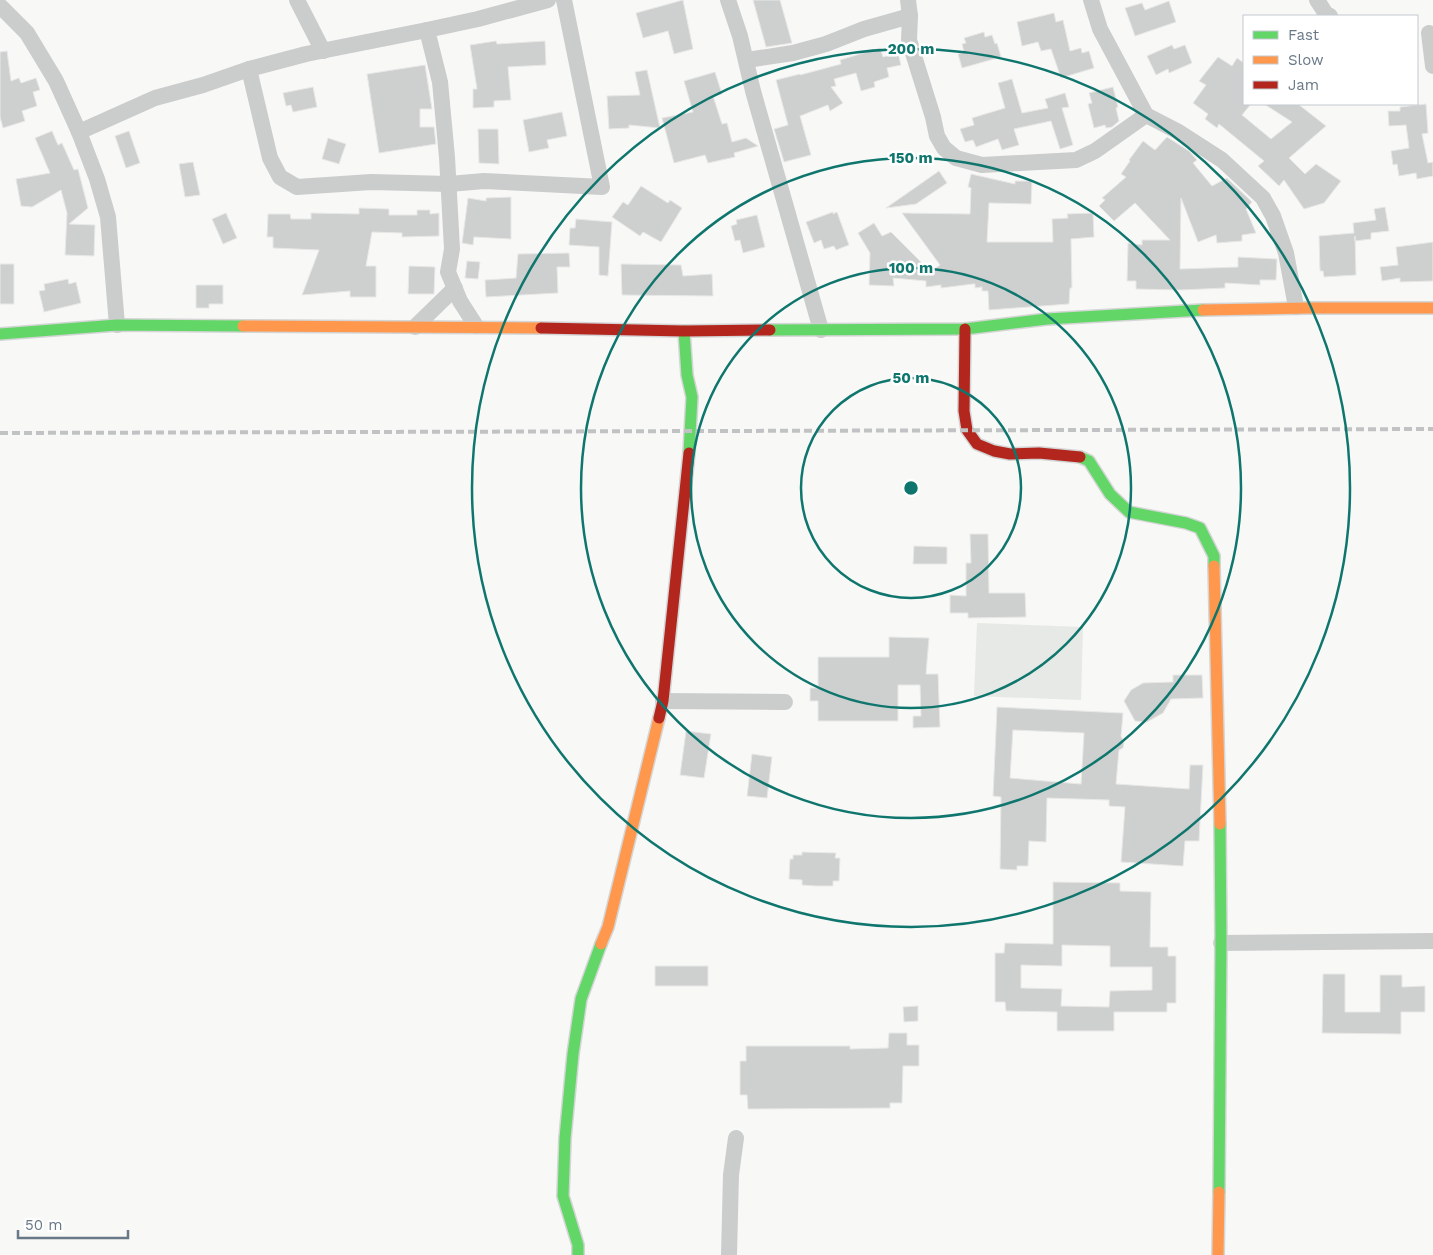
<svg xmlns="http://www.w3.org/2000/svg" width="1433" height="1255" viewBox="0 0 1433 1255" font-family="'Work Sans',sans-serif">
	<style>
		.green { fill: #e6e9e5 }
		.building { fill: #ced0d0; stroke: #e8e8e7; fill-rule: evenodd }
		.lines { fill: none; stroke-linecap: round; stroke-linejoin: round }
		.fast-casing { stroke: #d4d5d5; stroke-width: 14 }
		.slow-casing { stroke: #d4d5d5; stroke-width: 14 }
		.jam-casing { stroke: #d4d5d5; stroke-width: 14 }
		.street { stroke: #cbcccc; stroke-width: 16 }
		.fast { stroke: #63d668; stroke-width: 11 }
		.slow { stroke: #ff974d; stroke-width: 11 }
		.jam { stroke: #b3261e; stroke-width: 11 }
		.rail { stroke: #c1c2c4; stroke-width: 4; stroke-dasharray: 8 4; stroke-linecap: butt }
		.ring { fill: none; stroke: #0f766e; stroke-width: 2.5 }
		.centre { fill: #0f766e; stroke: #fff; stroke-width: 2.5 }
		.ring-label { font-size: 15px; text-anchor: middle; font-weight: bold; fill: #0f766e; stroke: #fff; stroke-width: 5; stroke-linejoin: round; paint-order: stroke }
	</style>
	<rect width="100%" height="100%" fill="#f8f8f7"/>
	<!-- green -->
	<path class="green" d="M977,623L1083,627L1081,700L974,696Z"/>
	<!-- building -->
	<g class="building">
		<path d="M683,0L693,49L674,54L668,31L643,38L636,13Z"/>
		<path d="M753,0H780L792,43L766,47Z"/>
		<path d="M1169,1L1176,22L1135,36L1125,8L1142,3L1145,10Z"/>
		<path d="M1054,13L1056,22L1063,20L1070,51L1081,48L1082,53L1089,51L1094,68L1061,78L1051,49L1041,51L1038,42L1022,46L1017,22Z"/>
		<path d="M984,32L985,37L992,35L995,44L997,43L1001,57L962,68L958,54L964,52L962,44L966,43L964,38Z"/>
		<path d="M496,41L497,44L545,41L546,65L508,67L511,100L494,101V107L473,108V89H477L470,45Z"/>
		<path d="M1172,45L1174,49L1185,45L1192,63L1169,73L1168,69L1156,75L1147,56Z"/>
		<path d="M880,48L883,57L898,53L901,65L887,68L889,77L874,82L875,87L861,91L856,73L834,79L836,86L831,87L843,103L830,111L828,105L800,116L811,155L784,162L774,129L788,125L776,80L800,74V75L841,64L840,60Z"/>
		<path d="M7,51L11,81L19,78L21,83L36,78L40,90L33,92L37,106L22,111L25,121L3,128L0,117V52Z"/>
		<path d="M1218,57L1232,66L1237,58L1244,63V104H1251L1242,115L1271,139L1292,122L1264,104H1298L1326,126L1289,158L1305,174L1316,164L1341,181L1324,203L1304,209L1284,180L1279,186L1258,166L1264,161L1219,124L1217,128L1205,119L1208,114L1193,103L1206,85L1199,81Z"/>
		<path d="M425,65L432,109H420V127H434L436,144L379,153L367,74Z"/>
		<path d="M647,70L660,128L629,125V128L609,129L607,96L640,95L635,72Z"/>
		<path d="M715,72L722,94L713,96L722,124L727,123L732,142L746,138L758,146L734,153L735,157L708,163L705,155L674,163L662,118L693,112L684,81Z"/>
		<path d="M1012,79L1022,113L1048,108L1045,99L1065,93L1069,107L1062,108L1073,145L1060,149L1051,121L1014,129L1019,145L1002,150L998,139L976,147L973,140L965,142L960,129L974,125L972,118L1005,108L998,83Z"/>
		<path d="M313,87L317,107L293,112L291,105L286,106L283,93Z"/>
		<path d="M1113,87L1118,107L1116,108L1119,121L1112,127L1106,128L1105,125L1094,128L1088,104L1092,103L1089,93Z"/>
		<path d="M1426,104L1428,133L1422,134L1428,163L1433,162V176L1417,179L1416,173L1399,176L1397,164L1393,165L1391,151L1409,148L1406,125L1389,126L1388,111H1400V107Z"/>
		<path d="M562,112L567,136L547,140L549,148L529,152L523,120Z"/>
		<path d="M478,129H498L499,164L479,163Z"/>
		<path d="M52,131L58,145L62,143L74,170L78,169L88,208L69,224L95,225L94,256L65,255L67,213L61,190L32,207L21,206L16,179L50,173L35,138Z"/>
		<path d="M129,131L140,163L126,168L115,136Z"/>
		<path d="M1167,137L1189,151L1197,160L1193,163L1212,186L1227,178L1252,202L1246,209L1256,233L1242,235V241L1217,243L1216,235L1198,242L1181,198L1180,269L1238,267V257L1277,259L1276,280H1260V285L1225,283V288L1181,290L1136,289V281H1127L1128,243L1142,245V240H1170L1135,203L1114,221L1099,206L1105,200L1102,198L1126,177L1121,174L1130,161L1129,160L1143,141L1155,150Z"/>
		<path d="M328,138L346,144L339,164L322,159Z"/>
		<path d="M193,162L200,195L185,197L179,164Z"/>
		<path d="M939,171L947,183L916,204L886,208Z"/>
		<path d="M971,174L1015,184V181H1032L1031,204L989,203L987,242H1053L1052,219L1068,218L1067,214L1093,213L1094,237L1071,239L1072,288H1070L1069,304L989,310L988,291H982V287L975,288V284H973L941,288V285L926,287V281L893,278L894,286L869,285L870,253L858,233L874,223L882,236L891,232L931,272L940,265L902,213L970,214L971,188L968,187Z"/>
		<path d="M641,186L668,203L670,200L682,208L661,242L643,232L640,236L612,217L623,202L628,205Z"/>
		<path d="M511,197V239L474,237L473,245L462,243L468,198L486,201V198Z"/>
		<path d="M1385,207L1389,231L1371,233V239L1355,241V236L1356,275L1324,277L1323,271H1320L1319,236L1354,233L1353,223L1376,220L1374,209Z"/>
		<path d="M359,208L389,209V215H417V210H430V214L439,213V236L402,237V233L372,232L366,266H376V297H350V291L302,295L319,250L273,248V237H267L268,214H290L291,219H311V213L359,214Z"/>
		<path d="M833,212V214L837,212L849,245L836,250L834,246L824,249L821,240L814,243L806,222Z"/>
		<path d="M226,213L237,238L223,244L212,219Z"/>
		<path d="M757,215L765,247L743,253L740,240L735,241L731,226L737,224L736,220Z"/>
		<path d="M576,219L612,222L608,276L599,275V247L569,245L570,228H575Z"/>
		<path d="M1433,242V281L1400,282V278L1382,281L1380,267L1398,265L1396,247Z"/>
		<path d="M569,253L570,267H557L558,293L486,297L485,280L516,278L518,254Z"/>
		<path d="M467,261L480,262L478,279L465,278Z"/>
		<rect x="0" y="264" width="14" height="40"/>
		<path d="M621,264L681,265L683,276L712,274L713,296L622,295Z"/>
		<path d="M409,266L435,267L434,294H408Z"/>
		<path d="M68,279L69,284L76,282L81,303L44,312L39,291L45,290L44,284Z"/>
		<path d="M196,285H223V304H209V308H196Z"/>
		<path d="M970,534H988L989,593H1025L1026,617L968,618V613H950V595L966,596V563H971Z"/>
		<path d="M914,546L947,547V564H913Z"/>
		<path d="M889,637L929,638L926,674H938L940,727L913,728V716H921L920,685H898V721H818V701H810V688H818V657H889Z"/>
		<path d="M1173,675H1202L1203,698L1171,699L1163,713L1147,722L1135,721L1124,701L1131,690L1143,683L1173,682Z"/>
		<path d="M997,707L1123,713L1121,736L1124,743L1123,748L1119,750L1116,784L1189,789L1190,765H1203L1199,841H1185L1183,866L1121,862L1125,807L1109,806V800L1047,798L1046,842L1029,841L1028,866H1017V870L1000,869L1001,797L993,796ZM1013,730L1084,733L1081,784L1010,778Z"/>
		<path d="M686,731L711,734L704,778L680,775Z"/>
		<path d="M752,754L772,757L767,798L747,796Z"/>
		<path d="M802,852L836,853L835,858H840L839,881H833V886H816L802,885V880L789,879L790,859H793V855H802Z"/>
		<path d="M1053,882L1120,883V891L1151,892L1150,947H1168V956H1176V1003H1167V1012H1114V1031H1057V1012L1006,1011L1005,1002H995V953H1004L1005,943L1053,944ZM1062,945L1110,946V967H1152V990L1110,991L1109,1007L1061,1006L1062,989L1021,988V965L1062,966Z"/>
		<rect x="655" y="966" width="53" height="20"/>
		<path d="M1323,974H1345V1012H1380V975H1402V987L1425,986V1012H1401V1034L1322,1033Z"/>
		<path d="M918,1006V1021L904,1022L903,1007Z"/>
		<path d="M889,1033H907V1045H919V1066H903L902,1103H890V1108L748,1109L747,1095H740V1061H746V1046H850V1049L888,1048Z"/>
	</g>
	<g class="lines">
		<defs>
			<g id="fast">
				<path d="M770,330L965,329L1047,319L1203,310"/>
				<path d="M684,331L687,375L692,397L689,453"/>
				<path d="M0,334L117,325L243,326"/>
				<path d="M1080,457L1089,461L1110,494L1129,512L1186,523L1200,528L1214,556V566"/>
				<path d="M1219,1192L1221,943L1220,824"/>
				<path d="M578,1255V1245L563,1196L565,1138L573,1054L581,999L601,944"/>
			</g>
			<g id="slow">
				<path d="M1203,310L1307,308H1433"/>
				<path d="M243,326L541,328"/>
				<path d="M1214,566L1220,824"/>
				<path d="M601,944L608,927L659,718"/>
				<path d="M1218,1255L1219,1192"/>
			</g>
			<g id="jam">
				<path d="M541,328L684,331L770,330"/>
				<path d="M965,329L964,411L967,430L977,444L994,451L1010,454L1039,453L1080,457"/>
				<path d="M659,718L663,701L689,453"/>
			</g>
		</defs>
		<!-- fast casing -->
		<use href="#fast" class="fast-casing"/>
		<!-- slow casing -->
		<use href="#slow" class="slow-casing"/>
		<!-- jam casing -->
		<use href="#jam" class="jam-casing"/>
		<!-- street -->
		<g class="street">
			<path d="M297,0L323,51"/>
			<path d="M728,0L740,36L753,91L821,330"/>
			<path d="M908,0L910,16L909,40L933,117L937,136L944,148L956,158L982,165L1076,160L1095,151L1146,115"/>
			<path d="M1091,0L1100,29L1146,115L1177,131L1222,160L1263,198L1273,216L1286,253L1296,307"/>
			<path d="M1317,0L1326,14L1330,16"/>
			<path d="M0,6L27,33L56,81L79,132L97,179L108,217L117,325"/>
			<path d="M1429,33L1433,66"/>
			<path d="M747,60L793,53L826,44L864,29L910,16"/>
			<path d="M249,69L270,158L280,177L297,187L371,182L449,184L484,181L602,187L564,0"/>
			<path d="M79,132L155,98L203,85L249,69L306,54L427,30"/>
			<path d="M476,326L460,301L448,272L452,249L447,157L440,82L427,30L478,19L548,0"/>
			<path d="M415,327L455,288"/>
			<path d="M663,701L785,702"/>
			<path d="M1221,943L1433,941"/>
			<path d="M729,1255L731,1175L736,1138"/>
		</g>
		<!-- fast -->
		<use href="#fast" class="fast"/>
		<!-- slow -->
		<use href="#slow" class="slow"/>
		<!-- jam -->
		<use href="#jam" class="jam"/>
		<!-- rail -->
		<path class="rail" d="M0,433L1433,429"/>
	</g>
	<!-- distance rings -->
	<g class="ring">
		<circle cx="911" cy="488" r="110"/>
		<circle cx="911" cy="488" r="220"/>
		<circle cx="911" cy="488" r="330"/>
		<circle cx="911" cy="488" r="439"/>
	</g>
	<circle cx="911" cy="488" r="8" class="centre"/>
	<g class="ring-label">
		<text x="911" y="54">200 m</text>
		<text x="911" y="163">150 m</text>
		<text x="911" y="273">100 m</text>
		<text x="911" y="383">50 m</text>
	</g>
	<!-- legend -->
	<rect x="1243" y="15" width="175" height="90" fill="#ffffff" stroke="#c3c9cf"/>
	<rect x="1253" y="31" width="25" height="8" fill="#63d668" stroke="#c3c9cf"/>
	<text x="1288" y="40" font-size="15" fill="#697886">Fast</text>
	<rect x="1253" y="56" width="25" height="8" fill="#ff974d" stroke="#c3c9cf"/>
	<text x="1288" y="65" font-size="15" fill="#697886">Slow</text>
	<rect x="1253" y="81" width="25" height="8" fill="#b3261e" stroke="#c3c9cf"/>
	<text x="1288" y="90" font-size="15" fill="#697886">Jam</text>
	<!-- scale -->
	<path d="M18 1230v8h110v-8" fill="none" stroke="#697886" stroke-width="2.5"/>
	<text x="25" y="1230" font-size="15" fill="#697886" stroke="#ffffff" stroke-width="4" paint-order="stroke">50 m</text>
</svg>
